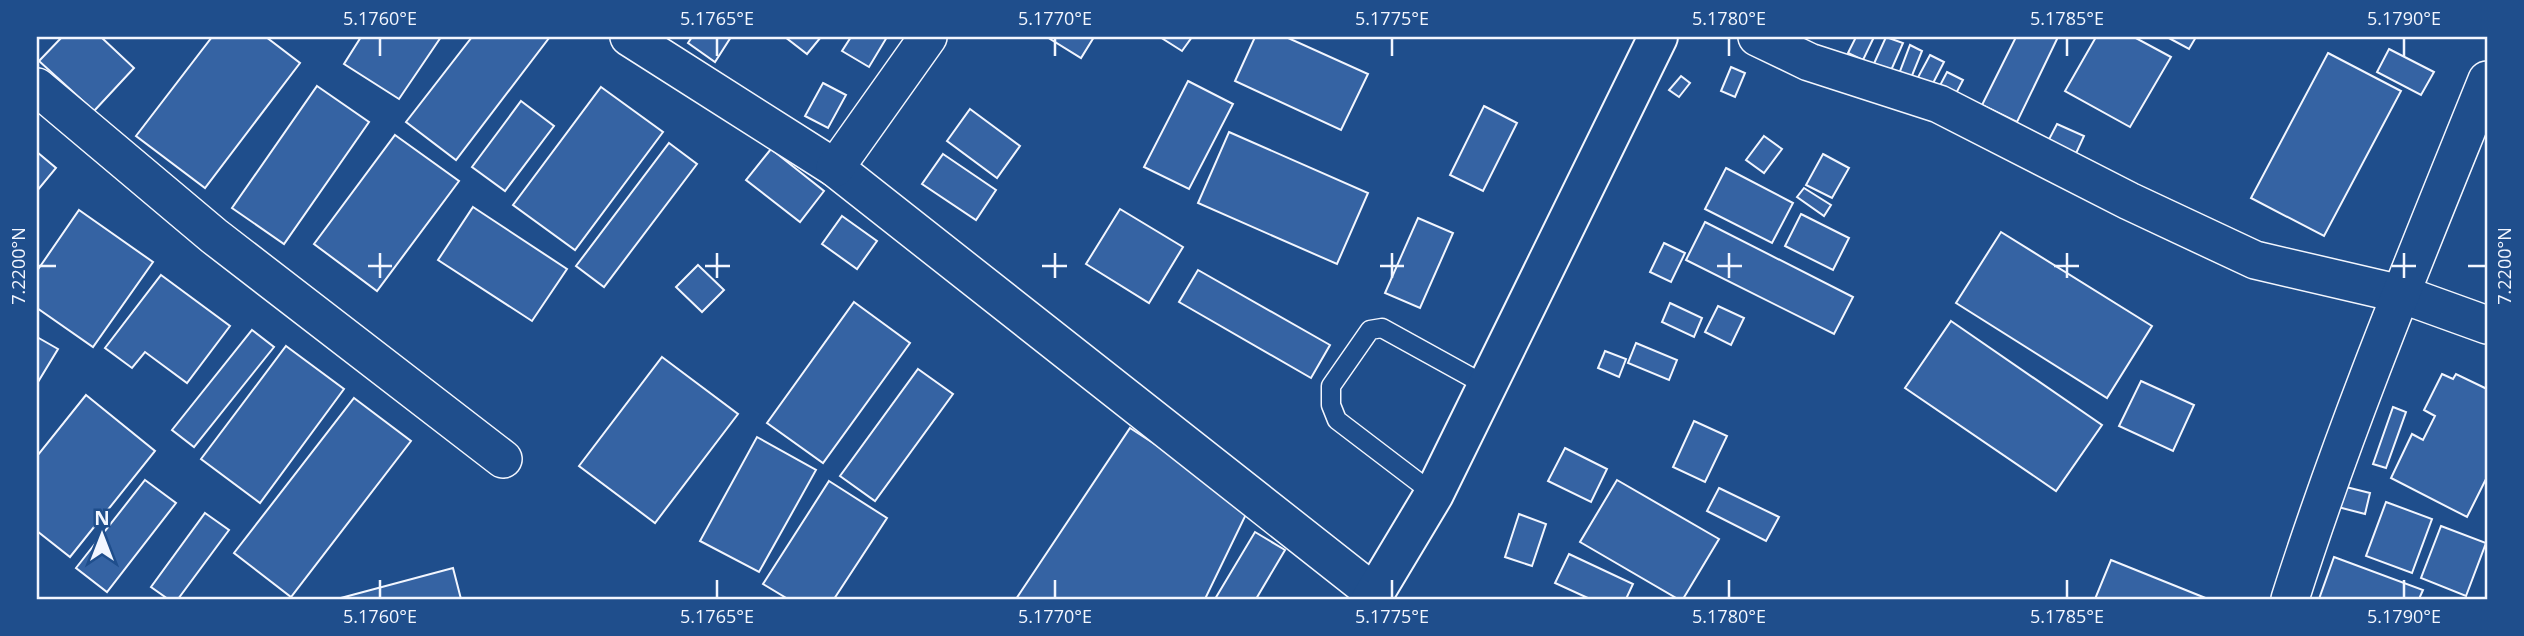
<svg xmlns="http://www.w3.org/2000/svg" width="2524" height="636" viewBox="0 0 2524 636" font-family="'Open Sans',sans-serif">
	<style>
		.building { fill: #3563a3; stroke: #f2f6ff; stroke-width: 2 }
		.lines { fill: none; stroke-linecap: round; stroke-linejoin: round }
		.service-casing { stroke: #f2f6ff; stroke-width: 21 }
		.minor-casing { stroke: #f2f6ff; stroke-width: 40 }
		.secondary-casing { stroke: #f2f6ff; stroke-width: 42 }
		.service { stroke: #1f4e8c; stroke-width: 18 }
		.minor { stroke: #1f4e8c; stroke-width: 37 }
		.secondary { stroke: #1f4e8c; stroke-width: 38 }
		.ticks { fill: none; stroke: #f2f6ff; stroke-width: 2.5 }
		.neatline { fill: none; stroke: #f2f6ff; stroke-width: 2.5 }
		.ticks-label { font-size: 18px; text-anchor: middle; fill: #f2f6ff }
	</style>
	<rect width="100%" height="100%" fill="#1f4e8c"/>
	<!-- building -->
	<g class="building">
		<path d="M62,37H101L134,68L94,111L39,61Z"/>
		<path d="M212,37H266L300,63L205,188L136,136Z"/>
		<path d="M361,37H441L399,99L344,64Z"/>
		<path d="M472,37L549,38L456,160L406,122Z"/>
		<path d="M692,37H731L715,62L688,43Z"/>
		<path d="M785,37H821L807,54Z"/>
		<path d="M851,37H887L869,67L842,51Z"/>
		<path d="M1047,37H1094L1081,58Z"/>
		<path d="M1160,37H1192L1182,51Z"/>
		<path d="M1255,37H1286L1368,74L1341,130L1235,81Z"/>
		<path d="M1856,37H1874L1863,60L1848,53Z"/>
		<path d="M1886,37L1903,43L1889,75L1872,68Z"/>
		<path d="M2016,37H2058L2017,122L1982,105Z"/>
		<path d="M2096,37H2134L2171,57L2130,127L2065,91Z"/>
		<path d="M2167,37H2196L2189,49Z"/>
		<path d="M1910,45L1922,51L1911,78L1899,74Z"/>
		<path d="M2389,49L2434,72L2421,95L2377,72Z"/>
		<path d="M2328,53L2401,91L2324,236L2251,198Z"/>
		<path d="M1930,55L1944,62L1930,89L1916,81Z"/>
		<path d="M1731,67L1745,73L1735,97L1721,91Z"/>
		<path d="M1947,72L1963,80L1951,103L1935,95Z"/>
		<path d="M1681,76L1690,83L1679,97L1669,90Z"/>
		<path d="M1188,81L1233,104L1189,189L1144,167Z"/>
		<path d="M823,83L846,95L828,128L805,116Z"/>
		<path d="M317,86L369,122L284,244L232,208Z"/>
		<path d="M601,87L663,132L575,250L513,205Z"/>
		<path d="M521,101L554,126L505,191L472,167Z"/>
		<path d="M1484,106L1517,123L1483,191L1450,175Z"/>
		<path d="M970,109L1020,146L997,178L947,141Z"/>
		<path d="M2057,124L2084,136L2073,160L2045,147Z"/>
		<path d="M1229,132L1368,193L1337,264L1198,203Z"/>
		<path d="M395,135L459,181L377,291L314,244Z"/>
		<path d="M1764,136L1782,149L1764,173L1746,160Z"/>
		<path d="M669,143L697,164L604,287L576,266Z"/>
		<path d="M771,149L824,191L800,222L746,180Z"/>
		<path d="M37,152L56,168L37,191Z"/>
		<path d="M943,154L996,190L976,220L922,184Z"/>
		<path d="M1823,154L1849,168L1832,198L1806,185Z"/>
		<path d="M1726,168L1793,203L1772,243L1705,209Z"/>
		<path d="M1804,188L1831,205L1824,216L1797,197Z"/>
		<path d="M473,207L567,269L532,321L438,260Z"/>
		<path d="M1120,209L1183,247L1149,303L1086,264Z"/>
		<path d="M79,210L153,262L93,347L37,308V266L39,268Z"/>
		<path d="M1801,214L1849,238L1833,270L1785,246Z"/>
		<path d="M842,216L877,241L857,269L822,244Z"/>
		<path d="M1418,218L1453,233L1420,308L1385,293Z"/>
		<path d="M1705,222L1853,297L1834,334L1686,260Z"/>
		<path d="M2001,232L2152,326L2107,398L1956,303Z"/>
		<path d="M1664,243L1685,253L1671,282L1650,272Z"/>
		<path d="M698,265L724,290L702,312L676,287Z"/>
		<path d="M1198,270L1330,345L1311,378L1179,302Z"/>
		<path d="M161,275L230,326L187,383L145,352L132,368L105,348Z"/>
		<path d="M854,302L910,343L823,463L767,423Z"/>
		<path d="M1670,303L1702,318L1694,337L1662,322Z"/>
		<path d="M1718,306L1744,318L1731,345L1705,332Z"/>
		<path d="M1951,321L2102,425L2056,491L1905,388Z"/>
		<path d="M252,330L274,347L194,447L172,430Z"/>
		<path d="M37,337L58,349L38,382H37Z"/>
		<path d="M1636,343L1677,360L1669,380L1628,363Z"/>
		<path d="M286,346L344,389L260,503L201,459Z"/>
		<path d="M1605,351L1626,359L1619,377L1598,368Z"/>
		<path d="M662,357L738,414L655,523L579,466Z"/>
		<path d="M918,369L953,394L875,501L840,476Z"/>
		<path d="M2442,374L2453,379L2456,374L2487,389V477L2467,517L2391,478L2412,434L2423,440L2435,416L2424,410Z"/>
		<path d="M2141,381L2194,405L2173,451L2119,426Z"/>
		<path d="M86,395L155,451L70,557L37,531V456Z"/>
		<path d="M354,398L411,441L291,597L234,553Z"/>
		<path d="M2393,407L2406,412L2386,468L2373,464Z"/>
		<path d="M1694,421L1727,436L1705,482L1673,467Z"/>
		<path d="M1130,428L1250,506L1205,599H1016Z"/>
		<path d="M757,437L816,470L759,572L700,541Z"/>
		<path d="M1565,448L1607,469L1591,502L1548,481Z"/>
		<path d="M145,480L176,503L107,592L76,568Z"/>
		<path d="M1617,480L1719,539L1683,599H1678L1580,542Z"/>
		<path d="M829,481L887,518L834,599H788L763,584Z"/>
		<path d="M2342,486L2370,493L2365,514L2338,507Z"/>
		<path d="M1719,488L1779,517L1766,541L1707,511Z"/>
		<path d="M2386,502L2432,519L2412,573L2366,556Z"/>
		<path d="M205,513L229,530L178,599H168L151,587Z"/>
		<path d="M1519,514L1546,524L1532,566L1505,557Z"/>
		<path d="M2441,526L2486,543L2466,596L2421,578Z"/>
		<path d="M1255,532L1285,550L1256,599H1215Z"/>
		<path d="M1569,554L1633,584L1626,599H1590L1555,583Z"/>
		<path d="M2334,557L2423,590L2419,599H2319Z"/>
		<path d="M2111,560L2208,599H2095Z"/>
		<path d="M453,568L461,599H337Z"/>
	</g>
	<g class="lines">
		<defs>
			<path id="service" d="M1434,494L1337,420L1331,405V386L1370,330L1382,328L1487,386"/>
			<g id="minor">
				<path d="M629,37L835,168L1374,593"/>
				<path d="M1757,37L1809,62L1939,104L2129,201L2255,260L2401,294L2487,325"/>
				<path d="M37,87L214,236L503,459"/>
				<path d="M835,168L928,37"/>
				<path d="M2290,599C2346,423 2418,251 2487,80"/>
			</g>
			<path id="secondary" d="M1371,599L1434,494L1658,37"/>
		</defs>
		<!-- service casing -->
		<use href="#service" class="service-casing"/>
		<!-- minor casing -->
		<use href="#minor" class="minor-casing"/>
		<!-- secondary casing -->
		<use href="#secondary" class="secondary-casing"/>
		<!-- service -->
		<use href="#service" class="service"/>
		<!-- minor -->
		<use href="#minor" class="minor"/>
		<!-- secondary -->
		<use href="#secondary" class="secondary"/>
	</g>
	<!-- ticks -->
	<path class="ticks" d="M380,38V56M717,38V56M1055,38V56M1392,38V56M1729,38V56M2067,38V56M2404,38V56M380,253V278M717,253V278M1055,253V278M1392,253V278M1729,253V278M2067,253V278M2404,253V278M38,266H56M368,266H392M705,266H730M1042,266H1067M1380,266H1404M1717,266H1742M2054,266H2079M2392,266H2416M2468,266H2486M380,580V598M717,580V598M1055,580V598M1392,580V598M1729,580V598M2067,580V598M2404,580V598"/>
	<!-- border -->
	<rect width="2524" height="636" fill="none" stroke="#1f4e8c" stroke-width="77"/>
	<!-- north arrow -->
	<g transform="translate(102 535)" stroke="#1f4e8c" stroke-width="5" paint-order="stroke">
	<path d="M0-5L12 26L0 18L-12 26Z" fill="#f2f6ff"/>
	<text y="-10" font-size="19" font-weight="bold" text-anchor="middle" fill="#f2f6ff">N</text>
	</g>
	<rect x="38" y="38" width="2448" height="560" class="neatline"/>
	<g class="ticks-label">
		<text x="380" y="25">5.1760°E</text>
		<text x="717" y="25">5.1765°E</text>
		<text x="1055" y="25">5.1770°E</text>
		<text x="1392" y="25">5.1775°E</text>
		<text x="1729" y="25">5.1780°E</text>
		<text x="2067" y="25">5.1785°E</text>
		<text x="2404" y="25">5.1790°E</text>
		<text transform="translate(19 266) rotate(-90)" y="6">7.2200°N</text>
		<text transform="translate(2505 266) rotate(-90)" y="6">7.2200°N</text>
		<text x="380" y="623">5.1760°E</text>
		<text x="717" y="623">5.1765°E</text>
		<text x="1055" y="623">5.1770°E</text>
		<text x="1392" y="623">5.1775°E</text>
		<text x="1729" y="623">5.1780°E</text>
		<text x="2067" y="623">5.1785°E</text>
		<text x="2404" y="623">5.1790°E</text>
	</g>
</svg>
